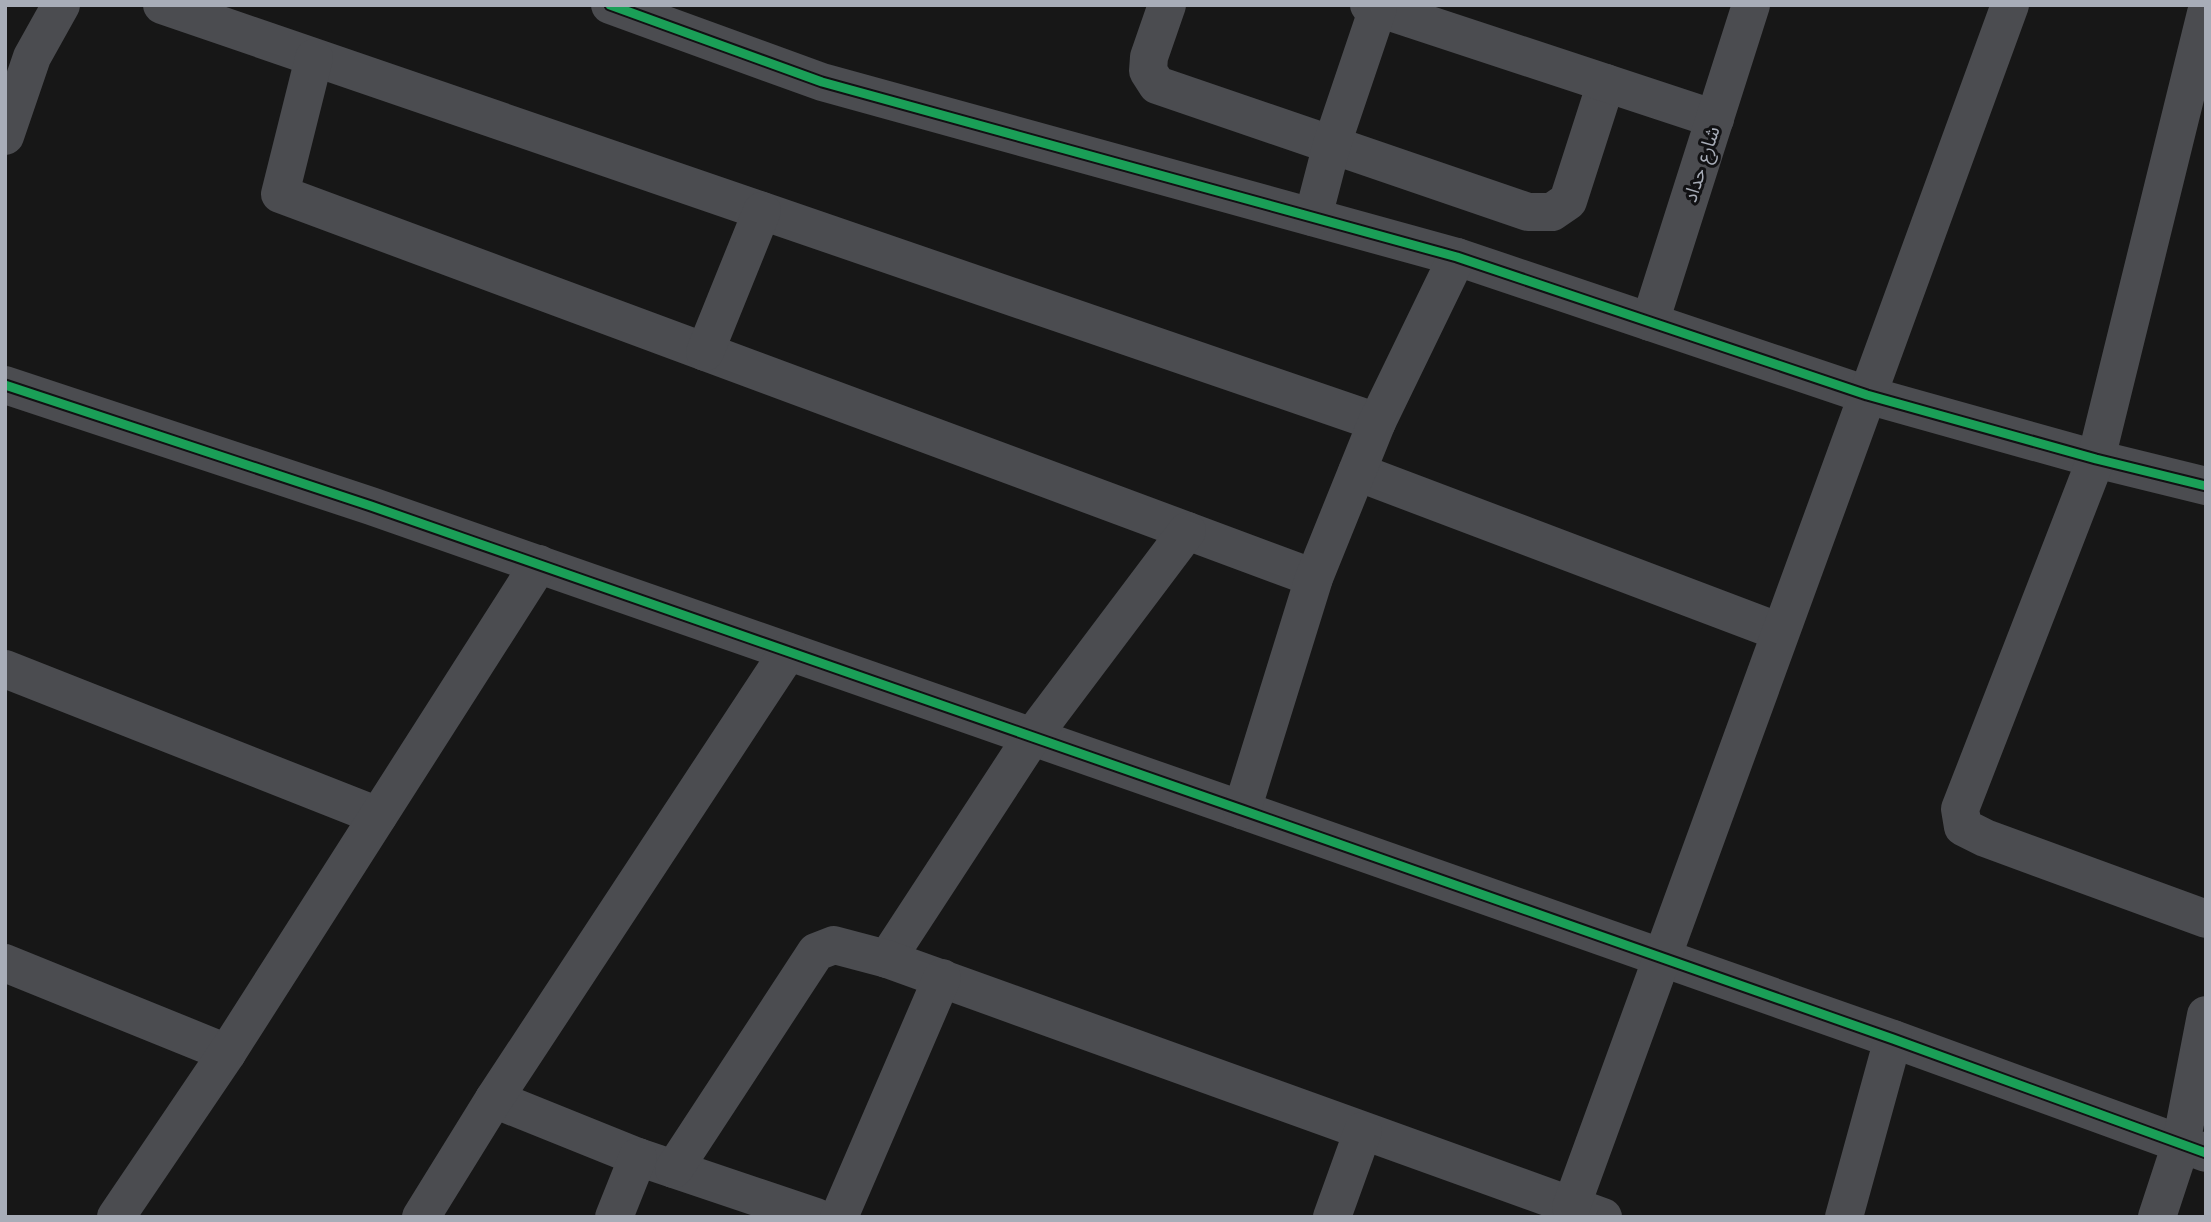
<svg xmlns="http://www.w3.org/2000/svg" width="2211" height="1222" viewBox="0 0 2211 1222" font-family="'Work Sans','Noto Sans Arabic',sans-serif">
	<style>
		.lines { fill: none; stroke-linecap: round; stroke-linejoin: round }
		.minor { stroke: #4b4c50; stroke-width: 38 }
		.cycleway-casing { stroke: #111113; stroke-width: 13 }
		.cycleway { stroke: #1a9f57; stroke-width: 9 }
		.labels { text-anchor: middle; stroke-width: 6; stroke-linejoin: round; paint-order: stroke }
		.street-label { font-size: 19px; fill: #a8adb8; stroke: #111113 }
	</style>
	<rect width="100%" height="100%" fill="#171717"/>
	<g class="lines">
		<!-- minor -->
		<g class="minor">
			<path d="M162,5L1377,422"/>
			<path d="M610,5L822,82L1457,257L1867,395L2096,459L2206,486"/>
			<path d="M1167,5L1149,57L1148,71L1157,85L1528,212H1552L1568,201L1606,83"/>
			<path d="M1369,5L1715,119"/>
			<path d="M2206,13L2096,459L1960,809L1963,827L1985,838L2206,919"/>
			<path d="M314,58L280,194L1314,578"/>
			<path d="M5,136L32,57L61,5"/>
			<path d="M1313,217L1332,144L1378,8"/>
			<path d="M1650,322L1751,5"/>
			<path d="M705,352L762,211"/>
			<path d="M5,385L371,506L1242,810L1893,1039L2206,1153"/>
			<path d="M1357,472L1780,632"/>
			<path d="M5,669L378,816"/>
			<path d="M1242,810L1314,578L1377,422L1457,257"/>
			<path d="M887,959L1032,737L1187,531"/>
			<path d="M5,963L227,1053"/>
			<path d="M494,1099L638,1157L816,1217"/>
			<path d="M674,1169L816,952L834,945L887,959L1603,1217"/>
			<path d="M1571,1207L2010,5"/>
			<path d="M116,1217L227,1053L539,564"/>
			<path d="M421,1217L494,1099L788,652"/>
			<path d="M614,1217L638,1157"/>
			<path d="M839,1217L942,978"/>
			<path d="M1332,1217L1363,1131"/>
			<path d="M1844,1217L1893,1039"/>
			<path d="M2157,1217L2181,1144L2206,1015"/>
		</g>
		<defs>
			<g id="cycleway">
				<path d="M610,5L822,82L1457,257L1867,395L2096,459L2206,486"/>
				<path d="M5,385L371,506L1242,810L1893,1039L2206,1153"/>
			</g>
		</defs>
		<!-- cycleway casing -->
		<use href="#cycleway" class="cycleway-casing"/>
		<!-- cycleway -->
		<use href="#cycleway" class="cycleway"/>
	</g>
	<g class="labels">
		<!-- street labels -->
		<g class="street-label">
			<text transform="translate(1701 164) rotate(-72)" y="7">شارع حداد</text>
		</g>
	</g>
	<!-- border -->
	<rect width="2211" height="1222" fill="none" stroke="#a8adb8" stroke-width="14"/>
</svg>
